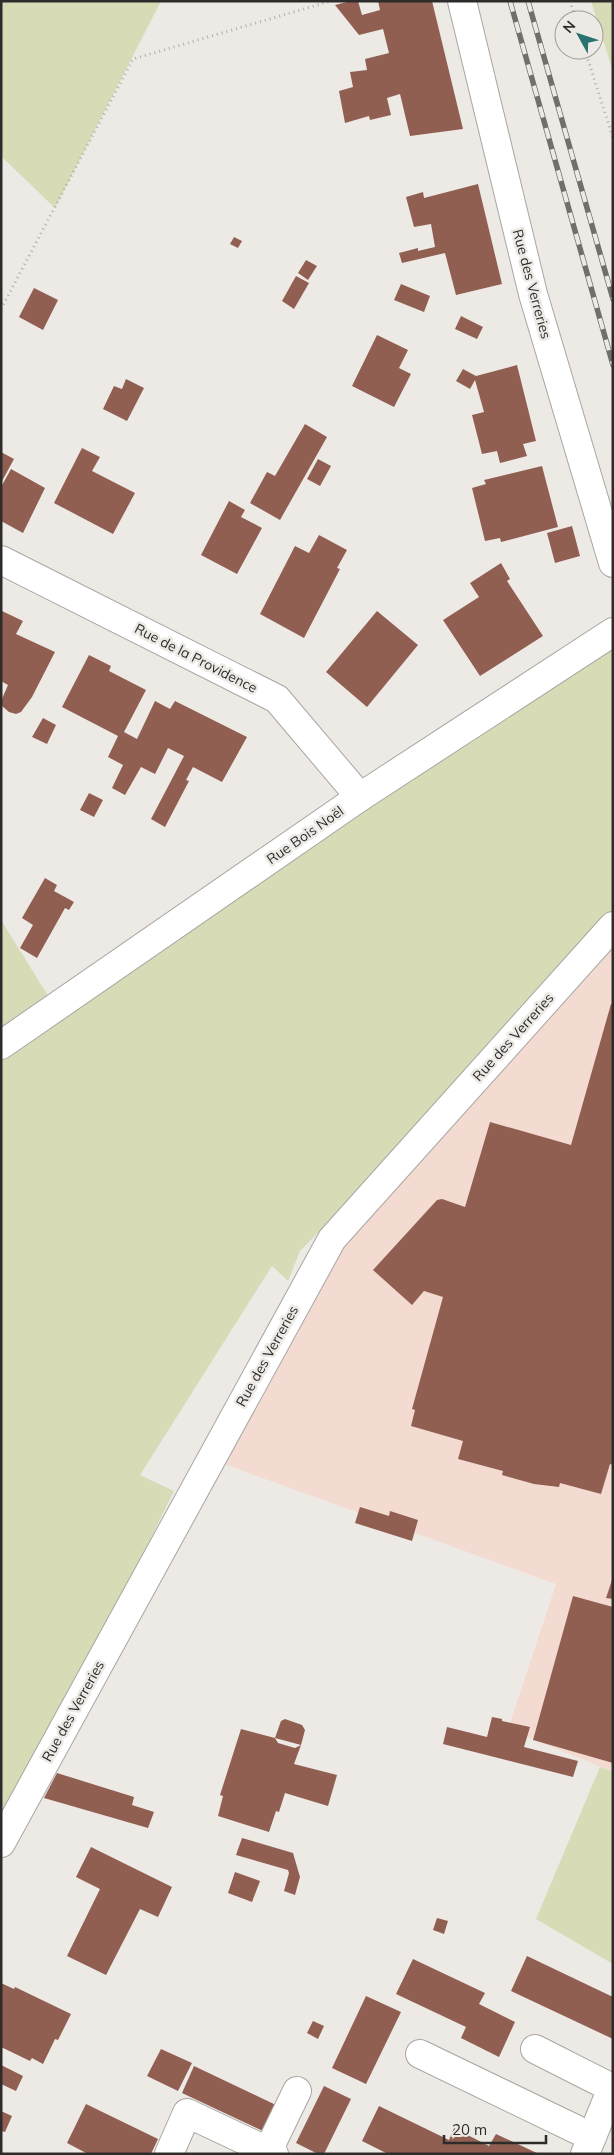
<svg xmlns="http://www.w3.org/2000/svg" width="614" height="2155" viewBox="0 0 614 2155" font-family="Mulish,sans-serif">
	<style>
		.industrial { fill: #f3dbd2 }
		.green { fill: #d7dbb6 }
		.building { fill: #915f51 }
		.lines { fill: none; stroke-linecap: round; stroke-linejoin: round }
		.minor-casing { stroke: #a9a6a2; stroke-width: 30 }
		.path { stroke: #b1aeab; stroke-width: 3; stroke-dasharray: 1 4; stroke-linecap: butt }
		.minor { stroke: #fff; stroke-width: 28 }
		.rail-casing { stroke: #716f6d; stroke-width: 5.5 }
		.rail { stroke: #edeae6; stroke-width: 4; stroke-dasharray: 11; stroke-linecap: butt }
		.labels { text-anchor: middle; stroke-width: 5; stroke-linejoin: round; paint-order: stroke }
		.street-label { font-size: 14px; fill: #2e2c2b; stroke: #edeae6 }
	</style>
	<rect width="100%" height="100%" fill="#edeae6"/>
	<!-- industrial -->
	<path class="industrial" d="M613,947V1772L508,1729L556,1584L210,1459L332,1239L554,992Z"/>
	<!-- green -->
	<g class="green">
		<path d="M1,1H161L55,208L1,156Z"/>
		<path d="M591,1H613V72Z"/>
		<path d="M613,632V919L554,992L300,1251L288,1281L272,1266L140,1475L174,1491L1,1841V920L55,1007Z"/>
		<path d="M600,1767L613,1772V1964L536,1919Z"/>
	</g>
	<!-- building -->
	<g class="building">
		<path d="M351,1H358L362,15L380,10L378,1H432L463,129L410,136L400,94L387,98L391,115L370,120L369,116L345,123L339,91L353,87L350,72L367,70L365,59L389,53L383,29L359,35L335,5Z"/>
		<path d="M478,184L502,284L456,295L445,253L402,263L399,253L418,248V251L435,247L431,224L414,227L406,197L423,192L424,198Z"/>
		<path d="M234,237L242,241L238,248L230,244Z"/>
		<path d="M306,260L317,266L308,280L298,273Z"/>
		<path d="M296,276L309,283L294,309L282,301Z"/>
		<path d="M401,284L430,296L424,312L394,300Z"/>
		<path d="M34,288L58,300L43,330L19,317Z"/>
		<path d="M461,316L483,327L477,339L455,329Z"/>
		<path d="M377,335L408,350L399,368L411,374L394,407L352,386Z"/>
		<path d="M517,365L536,441L523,444L527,456L500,463L497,451L482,454L472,415L484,412L475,380L470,389L456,381L463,369L476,376Z"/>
		<path d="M126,379L144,388L127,421L103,409L114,386L122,389Z"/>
		<path d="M305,424L327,437L280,520L250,503L267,472L275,476Z"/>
		<path d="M82,448L100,457L92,471L135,493L113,534L54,503Z"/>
		<path d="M1,452L14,459L1,483Z"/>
		<path d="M318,459L331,466L320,486L307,479Z"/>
		<path d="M542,466L558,527L501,542L500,538L485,541L472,488L486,484L484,480Z"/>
		<path d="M11,469L45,488L23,533L1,521V487Z"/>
		<path d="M229,501L245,510L241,517L262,528L237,574L201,555Z"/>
		<path d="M572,526L580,556L555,563L547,533Z"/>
		<path d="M319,535L347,550L337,568L340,569L304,638L260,614L295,546L309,553Z"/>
		<path d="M501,563L510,579L507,581L543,636L480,676L443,620L479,597L470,583Z"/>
		<path d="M2,611L23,621L16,634L55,652L32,697L21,712L16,714L9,712L2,706L1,701L8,685L1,681Z"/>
		<path d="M377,611L418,645L367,707L326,672Z"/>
		<path d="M89,655L111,666L109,671L146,690L124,732L137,739L155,701L170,709L175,701L247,737L222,782L193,767L186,780L189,781L165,827L151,819L184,756L168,748L155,774L141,767L125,795L112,788L123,765L108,757L118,736L62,707Z"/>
		<path d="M43,718L56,725L47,744L32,737Z"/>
		<path d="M89,793L103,800L94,817L80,810Z"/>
		<path d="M45,878L57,885L54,891L74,902L69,910L65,908L37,958L20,948L33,925L22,918Z"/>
		<path d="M611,1004H613V1465L610,1464L601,1494L560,1483L559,1487L534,1484L502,1475L503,1471L458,1459L463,1441L411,1426L415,1410L412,1409L443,1297L424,1291L412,1305L373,1270L437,1200L442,1199L465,1207L490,1122L571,1145Z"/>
		<path d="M360,1507L389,1516L390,1511L418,1520L412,1541L355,1523Z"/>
		<path d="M613,1577V1599L606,1598Z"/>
		<path d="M573,1596L613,1607V1763L533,1740Z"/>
		<path d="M492,1717L502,1719V1721L530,1727L524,1747L578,1761L573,1777L443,1744L447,1727L487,1737Z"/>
		<path d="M285,1719L302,1725L305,1730L301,1745L275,1738L281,1721Z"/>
		<path d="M241,1729L275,1738L278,1743L295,1748L301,1745L294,1764L337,1775L328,1806L285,1793L279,1812L276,1811L269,1832L218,1816L223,1796L220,1795Z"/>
		<path d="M57,1773L134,1797L132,1805L154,1812L148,1828L44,1798Z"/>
		<path d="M242,1838L293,1853L300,1877L295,1895L284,1891L289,1873L288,1870L236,1855Z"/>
		<path d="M91,1847L172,1887L158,1917L140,1909L106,1975L67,1956L100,1889L76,1877Z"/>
		<path d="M235,1872L260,1881L252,1902L228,1893Z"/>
		<path d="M437,1918L448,1921L444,1934L433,1930Z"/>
		<path d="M527,1956L613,1997V2039L511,1991Z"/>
		<path d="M413,1959L485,1993L479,2004L515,2022L499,2057L461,2038L466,2027L396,1994Z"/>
		<path d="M1,1983L14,1989L15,1987L71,2014L58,2040L55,2039L43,2064L32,2058L30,2061L1,2047Z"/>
		<path d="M366,1996L401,2012L366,2084L332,2068Z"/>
		<path d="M313,2021L324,2026L318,2039L307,2033Z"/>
		<path d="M161,2049L192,2063L178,2091L147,2076Z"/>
		<path d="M1,2065L23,2076L16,2091L1,2084Z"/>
		<path d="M194,2066L278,2106L265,2132L182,2093Z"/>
		<path d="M324,2086L351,2099L324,2154H318L296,2143Z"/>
		<path d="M86,2104L158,2139L151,2154H88L67,2143Z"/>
		<path d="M379,2106L449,2140L454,2128L489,2146L496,2134L539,2154H388L362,2141Z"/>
		<path d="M1,2111L12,2116L5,2132L1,2131Z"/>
	</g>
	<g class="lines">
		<defs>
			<g id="minor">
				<path d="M462,1L533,294L613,563"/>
				<path d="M1,560L277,699L360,797"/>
				<path d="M1,1045L360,797L613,632"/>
				<path d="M1,1843L332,1239L613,926"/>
				<path d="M535,2049L612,2088L585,2154"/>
				<path d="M420,2054L592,2137"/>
				<path d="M268,2151L297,2091"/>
				<path d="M169,2154L187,2113L274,2154"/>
			</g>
		</defs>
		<!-- minor casing -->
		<use href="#minor" class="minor-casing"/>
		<!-- path -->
		<g class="path">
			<path d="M570,1L576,20"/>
			<path d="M585,50L613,138"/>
			<path d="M1,309L133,59L331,1"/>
		</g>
		<!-- minor -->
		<use href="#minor" class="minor"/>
		<defs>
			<g id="rail">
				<path d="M510,1L613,365"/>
				<path d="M528,1L613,299"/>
			</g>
		</defs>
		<!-- rail casing -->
		<use href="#rail" class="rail-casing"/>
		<!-- rail -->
		<use href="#rail" class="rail"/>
	</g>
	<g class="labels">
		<!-- street labels -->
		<g class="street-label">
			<text transform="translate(532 284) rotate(75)" y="5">Rue des Verreries</text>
			<text transform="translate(196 658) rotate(27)" y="5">Rue de la Providence</text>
			<text transform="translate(305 835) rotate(-35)" y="5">Rue Bois Noël</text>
			<text transform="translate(513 1037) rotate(-48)" y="5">Rue des Verreries</text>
			<text transform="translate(267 1356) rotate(-61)" y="5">Rue des Verreries</text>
			<text transform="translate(73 1711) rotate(-61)" y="5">Rue des Verreries</text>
		</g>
	</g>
	<!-- border -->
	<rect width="614" height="2155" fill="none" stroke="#2e2c2b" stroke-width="5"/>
	<!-- north arrow -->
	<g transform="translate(579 35) rotate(310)"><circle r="24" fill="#edeae6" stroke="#a19e9b"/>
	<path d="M0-4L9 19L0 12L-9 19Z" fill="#287270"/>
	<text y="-8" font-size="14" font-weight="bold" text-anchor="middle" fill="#2e2c2b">N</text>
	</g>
	<!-- scale -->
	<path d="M444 2135v8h102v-8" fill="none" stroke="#2e2c2b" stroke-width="2.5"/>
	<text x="452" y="2135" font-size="15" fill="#2e2c2b" stroke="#edeae6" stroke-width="4" paint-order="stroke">20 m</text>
</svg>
